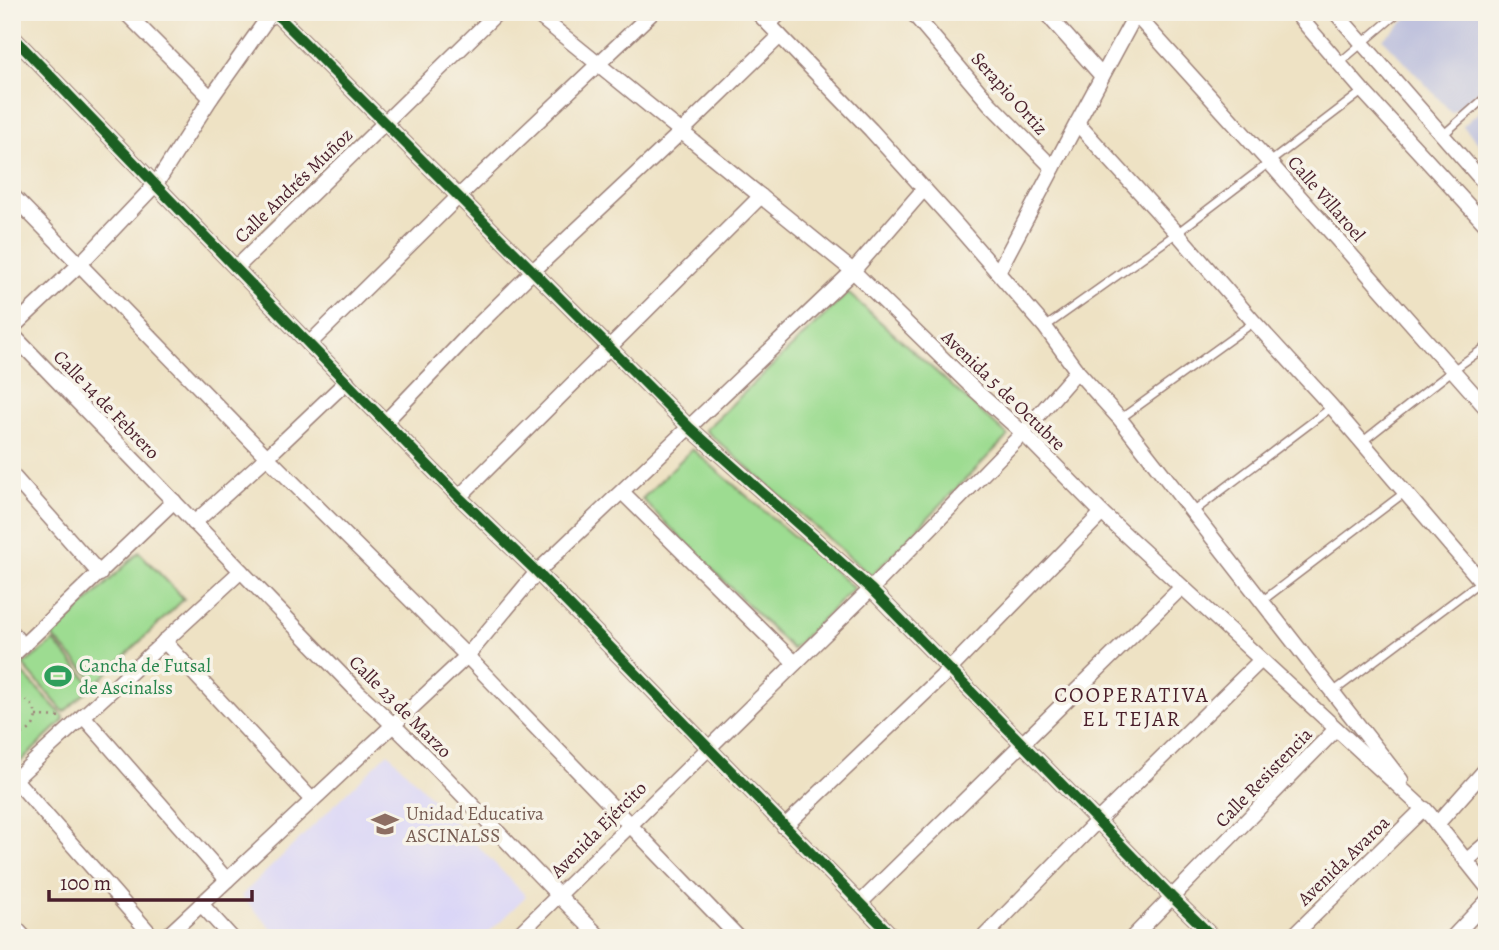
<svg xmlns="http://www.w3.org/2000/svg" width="1499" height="950" viewBox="0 0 1499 950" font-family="Alegreya,serif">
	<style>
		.built { fill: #dad6f7 }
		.industrial { fill: #c0c2dd }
		.green { fill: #9ddc91; stroke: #747e5e; stroke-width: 2 }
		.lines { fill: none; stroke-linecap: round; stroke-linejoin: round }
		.service-casing { stroke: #9c8078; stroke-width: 10 }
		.minor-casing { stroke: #9c8078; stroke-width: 17 }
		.path { stroke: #9c8078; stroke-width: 2.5; stroke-dasharray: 2 5; stroke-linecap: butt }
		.service { stroke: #fff; stroke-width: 7 }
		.minor { stroke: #fff; stroke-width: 14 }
		.cycleway-casing { stroke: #f7f3e8; stroke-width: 15 }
		.cycleway { stroke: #1b5e20; stroke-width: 10 }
		.labels { text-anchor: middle; stroke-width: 7; stroke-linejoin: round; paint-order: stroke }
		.street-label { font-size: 19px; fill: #4a1f2b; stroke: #f7f3e8 }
		.leisure-label { font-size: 19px; fill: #27864d; stroke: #f7f3e8; text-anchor: start }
		.education-label { font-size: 19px; fill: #785e54; stroke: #f7f3e8; text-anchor: start }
		.neighbourhood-label { font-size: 21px; letter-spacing: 2px; fill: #4a1f2b; stroke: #f7f3e8 }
	</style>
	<rect width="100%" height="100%" fill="#f7f3e8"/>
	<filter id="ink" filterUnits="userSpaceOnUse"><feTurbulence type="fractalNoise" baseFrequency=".0143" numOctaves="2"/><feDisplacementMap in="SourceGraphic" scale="14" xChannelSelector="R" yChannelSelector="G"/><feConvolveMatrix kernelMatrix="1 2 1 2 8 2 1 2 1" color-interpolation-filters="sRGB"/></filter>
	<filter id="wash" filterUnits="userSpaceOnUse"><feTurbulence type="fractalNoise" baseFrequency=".00686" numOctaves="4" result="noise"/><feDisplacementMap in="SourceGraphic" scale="28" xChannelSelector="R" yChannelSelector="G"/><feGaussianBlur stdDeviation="1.57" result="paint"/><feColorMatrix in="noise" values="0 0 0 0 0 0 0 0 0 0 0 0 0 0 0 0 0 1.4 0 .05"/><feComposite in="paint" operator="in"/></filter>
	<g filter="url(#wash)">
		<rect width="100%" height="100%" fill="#eee2c4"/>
		<!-- built -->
		<path class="built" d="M388,753L526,896L483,938H281L241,896Z"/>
		<!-- industrial -->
		<g class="industrial">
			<path d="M1415,12H1487V84L1452,113L1383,39Z"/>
			<path d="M1487,105V153L1463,126Z"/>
		</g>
		<!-- green -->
		<g class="green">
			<path d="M848,293L1008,436L871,576L705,430Z"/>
			<path d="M692,449L854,588L792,649L642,499Z"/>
			<path d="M139,552L184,599L97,683L52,636Z"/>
			<path d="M54,641L93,686L64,712L23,665Z"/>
			<path d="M19,669L64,717L63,721L15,767H12V673Z"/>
		</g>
	</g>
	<g filter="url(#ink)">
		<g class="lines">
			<defs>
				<g id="service">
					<path d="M1339,63L1399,12"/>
					<path d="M1443,135L1487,96"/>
					<path d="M1045,327L1177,233L1363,91"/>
					<path d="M1120,419L1254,322"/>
					<path d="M1362,442L1453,370L1487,346"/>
					<path d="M1193,512L1332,407"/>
					<path d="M1262,601L1404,493"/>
					<path d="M1333,692L1481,581"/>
				</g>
				<g id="minor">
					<path d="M125,12L211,98"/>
					<path d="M274,12L690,428L871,589L1172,897L1214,938"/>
					<path d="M534,12L853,271L976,391L1023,433L1102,513L1430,815"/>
					<path d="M757,12L871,130L954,222L1045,327L1077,371L1120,419L1401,780"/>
					<path d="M912,12L989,103L1053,168"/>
					<path d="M1045,12L1102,76"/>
					<path d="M1295,12L1363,91L1487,226"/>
					<path d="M1335,12L1487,186"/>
					<path d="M1136,15L1269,162L1487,409"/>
					<path d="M769,24L781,12"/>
					<path d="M12,36L309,344L459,497L537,572L894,938"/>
					<path d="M1077,123L1177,233L1254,322L1332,407L1487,588"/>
					<path d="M12,195L267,457L467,656L739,938"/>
					<path d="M236,268L498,12"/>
					<path d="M998,272L1077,123L1137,12"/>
					<path d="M12,328L80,264L156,184L211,98L272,12"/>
					<path d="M12,334L359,693C444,770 519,858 601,938"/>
					<path d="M309,344L459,196L653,12"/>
					<path d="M386,421L477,326L533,271L681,132L780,36"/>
					<path d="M12,475L100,574"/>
					<path d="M622,492L795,663"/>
					<path d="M459,497L761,196"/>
					<path d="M194,523L267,457L347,381"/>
					<path d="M12,633L23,646"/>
					<path d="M164,641L312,800"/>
					<path d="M12,656L174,501"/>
					<path d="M83,716L227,880"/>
					<path d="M12,776L154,938"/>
					<path d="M15,779L241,571"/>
					<path d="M1425,809L1487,887"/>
					<path d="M1437,824L1487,768"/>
					<path d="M784,827L950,669L1102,513"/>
					<path d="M1466,861L1487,843"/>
					<path d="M861,902L1182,587"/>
					<path d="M201,904L232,938"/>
					<path d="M12,924L25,938"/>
					<path d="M165,938L467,656L537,572L853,271L924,189"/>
					<path d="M515,938L871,589L1023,433L1077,371"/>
					<path d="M983,938L1098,820L1261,660"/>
					<path d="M1132,938L1336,729"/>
					<path d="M1291,938L1423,809"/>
					<path d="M1452,938L1487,901"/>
				</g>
			</defs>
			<!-- service casing -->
			<use href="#service" class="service-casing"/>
			<!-- minor casing -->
			<use href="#minor" class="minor-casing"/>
			<!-- path -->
			<g class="path">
				<path d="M17,697L18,666"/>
				<path d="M12,698C42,694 45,737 12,734"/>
				<path d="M36,716L64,717"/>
				<path d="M13,763L15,735"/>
			</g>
			<!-- service -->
			<use href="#service" class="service"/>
			<!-- minor -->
			<use href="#minor" class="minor"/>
			<defs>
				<g id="cycleway">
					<path d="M274,12L690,428L871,589L1172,897L1214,938"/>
					<path d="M12,36L309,344L459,497L537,572L894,938"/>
				</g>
			</defs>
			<!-- cycleway casing -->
			<use href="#cycleway" class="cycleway-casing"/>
			<!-- cycleway -->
			<use href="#cycleway" class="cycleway"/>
		</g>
	</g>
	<!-- icons -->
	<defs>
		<symbol id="stadium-bare" viewBox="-9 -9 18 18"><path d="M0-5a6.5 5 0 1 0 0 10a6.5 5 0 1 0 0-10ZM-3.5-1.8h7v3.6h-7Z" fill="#2e9e5b" stroke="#f7f3e8" stroke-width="2.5" paint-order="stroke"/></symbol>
		<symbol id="school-bare" viewBox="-9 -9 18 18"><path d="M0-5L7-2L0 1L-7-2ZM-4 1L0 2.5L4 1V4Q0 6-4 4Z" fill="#8d6e63" stroke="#f7f3e8" stroke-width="2.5" paint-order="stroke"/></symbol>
	</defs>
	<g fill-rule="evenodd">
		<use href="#stadium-bare" x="39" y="657" width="38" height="38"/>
		<use href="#school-bare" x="366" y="805" width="38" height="38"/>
	</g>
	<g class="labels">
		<!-- street labels -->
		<g class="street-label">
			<text transform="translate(1010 93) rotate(48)" y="7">Serapio Ortiz</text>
			<text transform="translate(293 185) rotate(-44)" y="7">Calle Andrés Muñoz</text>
			<text transform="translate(1327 198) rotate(49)" y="7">Calle Villaroel</text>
			<text transform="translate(1004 390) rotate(44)" y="7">Avenida 5 de Octubre</text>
			<text transform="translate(107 404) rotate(46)" y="7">Calle 14 de Febrero</text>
			<text transform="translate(401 706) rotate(45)" y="7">Calle 23 de Marzo</text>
			<text transform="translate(1263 777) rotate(-46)" y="7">Calle Resistencia</text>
			<text transform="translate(598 829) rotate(-45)" y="7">Avenida Ejército</text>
			<text transform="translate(1343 860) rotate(-44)" y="7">Avenida Avaroa</text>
		</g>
		<!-- leisure labels -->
		<g class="leisure-label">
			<text x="79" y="672">Cancha de Futsal<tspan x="79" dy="22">de Ascinalss</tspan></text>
		</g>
		<!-- education labels -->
		<g class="education-label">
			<text x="406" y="820">Unidad Educativa<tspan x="406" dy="22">ASCINALSS</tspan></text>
		</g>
		<!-- neighbourhood labels -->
		<g class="neighbourhood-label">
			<text x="1132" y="702">COOPERATIVA<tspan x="1132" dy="24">EL TEJAR</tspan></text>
		</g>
	</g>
	<!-- margin -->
	<rect width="1499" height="950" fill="none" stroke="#f7f3e8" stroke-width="42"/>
	<!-- scale -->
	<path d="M49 890v10h203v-10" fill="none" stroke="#4a1f2b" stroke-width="3.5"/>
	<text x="60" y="890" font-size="21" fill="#4a1f2b" stroke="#f7f3e8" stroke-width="5" paint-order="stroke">100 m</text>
</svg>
